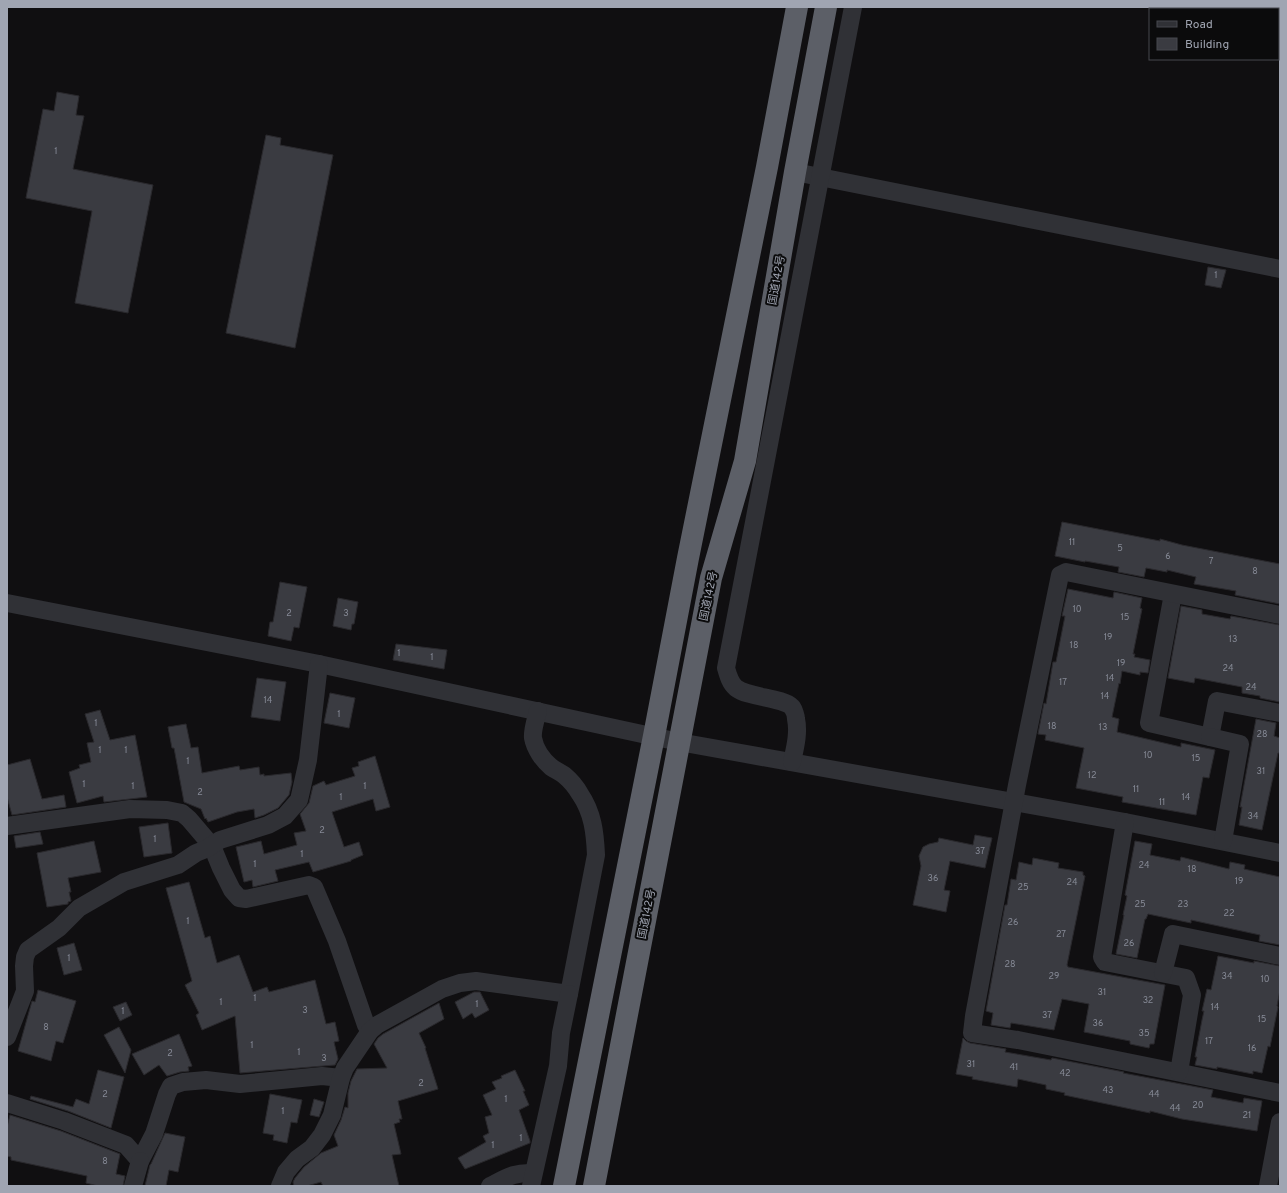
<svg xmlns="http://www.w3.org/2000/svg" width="1287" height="1193" viewBox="0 0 1287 1193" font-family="Overpass,'Noto Sans JP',sans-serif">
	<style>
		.building { fill: #3a3b41; stroke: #2a292d }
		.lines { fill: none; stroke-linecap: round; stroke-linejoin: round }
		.minor { stroke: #303136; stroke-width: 18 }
		.highway { stroke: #5c5f67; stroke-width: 22 }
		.labels { text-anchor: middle; stroke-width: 4; stroke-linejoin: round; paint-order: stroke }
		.number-label { font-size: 9px; fill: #868a96 }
		.street-label { font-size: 11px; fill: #a0a5b2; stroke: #0b0b0c }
	</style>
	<rect width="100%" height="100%" fill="#100f11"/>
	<!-- building -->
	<g class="building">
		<path d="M57,92L79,96L76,115L84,116L73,169L153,185L128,313L75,303L92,211L26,198L43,109L54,111Z"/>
		<path d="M266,135L281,138L280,145L333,155L295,348L226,333Z"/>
		<path d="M1208,267L1226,270L1221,288L1205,285Z"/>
		<path d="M1062,522L1160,541V539L1182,545L1280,564V604L1235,595L1236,591L1194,584L1196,577L1167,570V572L1146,568L1144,577L1118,572L1119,567L1085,561V562L1055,556Z"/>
		<path d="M280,582L307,587L299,628L294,627L291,641L268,636L270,622H273Z"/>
		<path d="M1068,589L1113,598L1114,592L1142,598L1140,608L1142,609L1133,654H1135L1134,657L1150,660L1148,673L1140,672V675L1122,671L1120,684L1119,683L1112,717L1119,719L1117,732L1181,747V743L1215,750L1209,778L1203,777L1196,815L1122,802L1123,797L1076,788L1084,748L1045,740L1046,735L1038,734L1044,703L1046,704L1053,662H1056L1065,616H1062Z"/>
		<path d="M338,598L358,602L354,624H352L351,630L333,626Z"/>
		<path d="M1181,606L1202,610V614L1230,619L1231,616L1280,625V702L1260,698V696L1242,693V687L1195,678L1194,683L1168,678Z"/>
		<path d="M396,644L447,650L444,669L393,660Z"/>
		<path d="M257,678L286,682L280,721L251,717Z"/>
		<path d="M330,693L355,698L349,728L324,723Z"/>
		<path d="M100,710L110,740L135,735L147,797L104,802L103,796L77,803L69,772L80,768L79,765L91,762L87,743L94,742L85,714Z"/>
		<path d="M1256,719L1276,723L1274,736L1280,738V753H1278L1262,830L1239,825L1242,807H1240Z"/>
		<path d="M186,724L191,748L198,747L202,773L239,766L240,770L259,767L260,775L264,774V776L291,773L292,782L289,795L278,808L264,815L255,818L254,809L237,812L208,822L206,818L205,819L201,809L184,802L174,748H172L168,727Z"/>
		<path d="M375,756L390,807L376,811L373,799L332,812L344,847L359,842L363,855L351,860V861L313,872L309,862L275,870L278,881L253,887L252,880L244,882L236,847L261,841L264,854L297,845L294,833L306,831L300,814L309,803L313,786L324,781L326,785L355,776L352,768L359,766L358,762Z"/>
		<path d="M30,759L42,799L64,795L66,807L12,815L7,797V765Z"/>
		<path d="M168,823L172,853L144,857L139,827Z"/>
		<path d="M40,832L43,844L16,848L14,836Z"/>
		<path d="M975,835L992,838L985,868L950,861L944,890L950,891L946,912L913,905L921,866L919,856L923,847L929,844L938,842L939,838L973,845Z"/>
		<path d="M94,841L101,872L68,878L71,892H69L71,901L68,902V904L47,907L37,853Z"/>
		<path d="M1135,841L1152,844L1150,855L1180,861L1181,857L1229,869L1230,862L1245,865L1244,869L1280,877V945L1259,941L1260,935L1191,920V923L1148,914L1146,919H1145L1137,958L1116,954L1124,915H1123L1127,896L1125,895Z"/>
		<path d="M1033,858L1059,863L1058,868L1083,872V875L1085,876L1067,965L1068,967L1165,985L1154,1044H1150L1149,1048L1130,1044V1041L1084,1032L1089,1004L1062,999L1054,1030L1011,1023L1010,1028L991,1025L993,1013L986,1011L1005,905H1007L1011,879L1016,880L1019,862L1032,865Z"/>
		<path d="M189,882L205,938L210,936L217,963L239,955L253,992L267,987L269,992L315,980L326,1024L335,1022L339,1041L334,1042L338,1059L335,1065L240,1073L235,1016L202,1030L196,1015L199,1013L185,985L192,981L166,888Z"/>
		<path d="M74,943L82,970L64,975L57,948Z"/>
		<path d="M1218,956L1254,963V961L1280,966V990L1277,1006L1278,1007L1270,1047L1268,1046L1262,1073L1253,1071V1074L1217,1067V1069L1195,1065L1197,1057H1195L1202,1020L1204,1011H1202L1207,989L1211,990Z"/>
		<path d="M38,990L76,1001L63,1043L56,1041L51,1061L18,1051L32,1001L35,1002Z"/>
		<path d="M474,992H480L489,1010L475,1018L472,1013L463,1019L455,1002Z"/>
		<path d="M126,1002L132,1015L120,1021L113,1007Z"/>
		<path d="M439,1003L444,1019L419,1033L426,1048H425L438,1089L398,1101L402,1119H399L400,1122L394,1124L401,1154L392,1155L399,1186H323L321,1182L307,1186H294L293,1182L295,1178L304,1167L321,1153L338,1146L334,1135L341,1120L345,1107L348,1108V1093L351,1081L357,1069L387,1068L374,1044L378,1038L383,1034Z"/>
		<path d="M119,1027L131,1050L125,1073L104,1035Z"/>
		<path d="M179,1034L192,1066L188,1067L189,1071L180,1072L167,1076L159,1065L144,1075L132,1054Z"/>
		<path d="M963,1038L966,1041L970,1043L1006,1049L1005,1052L1051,1060L1052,1058L1124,1072L1123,1073L1213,1090L1211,1097L1243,1103L1244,1098L1262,1101L1257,1131L1182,1119L1150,1111V1113L1064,1095L1065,1093L1046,1089V1085L1018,1079L1017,1087L972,1079L973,1077L956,1074Z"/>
		<path d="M98,1070L124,1077L111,1128L68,1111L30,1099L31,1096L73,1107L76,1099L89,1104Z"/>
		<path d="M515,1070L525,1091H523L529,1105L519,1110L530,1141V1143L465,1169L458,1158L486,1142L483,1136L489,1133L485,1117L492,1115L483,1095L496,1089L492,1082L502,1078L501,1076Z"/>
		<path d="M270,1094L302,1100L297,1123L291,1122L287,1143L273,1140L274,1135L263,1133Z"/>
		<path d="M314,1099L324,1102L319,1117L310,1115Z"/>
		<path d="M10,1115L61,1131L120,1154L116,1174L125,1176L123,1186H98L86,1183L87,1176L11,1160V1157L7,1156V1127Z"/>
		<path d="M165,1133L185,1137L178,1172L169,1170L166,1186H145L150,1165L151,1164Z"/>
	</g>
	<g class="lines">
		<!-- minor -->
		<g class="minor">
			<path d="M795,172L1280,269"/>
			<path d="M1173,594L1149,723L1210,737L1217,701L1280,713"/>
			<path d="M7,603L319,664L679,742L1125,822L1280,853"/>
			<path d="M1280,615L1066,572L1060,575L1017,785L974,1016L972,1033L1018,1040L1280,1093"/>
			<path d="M1210,737L1240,744L1223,841"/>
			<path d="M792,762C795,748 799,733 796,719C796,716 794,710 792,707C782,697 749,698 736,688C730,683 728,675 726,668L853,7"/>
			<path d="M1125,822L1102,957L1105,962L1186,978L1192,995L1179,1072"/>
			<path d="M7,826L130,809L167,810L182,813L189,819L212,846L221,868L232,890L239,898L246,899L309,885L314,887L337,941L366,1025L370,1031"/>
			<path d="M1163,973L1173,934L1280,956"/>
			<path d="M7,1037L25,991L24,966L25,957L28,950L59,928L79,908L124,882L178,865L196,853L206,849L220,840L268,825L285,816L299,800L308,760L319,664"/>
			<path d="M7,1103L64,1121L126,1145L140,1161L154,1134L167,1094L171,1086L183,1082L206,1080L240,1084L322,1076L341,1078"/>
			<path d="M133,1186L140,1161"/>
			<path d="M280,1186L286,1172L297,1159L312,1148L322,1135L332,1115L341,1078L345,1068L370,1031L377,1025L442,989L460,983L476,981L569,994L596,855C595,833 593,813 580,794C576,787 570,780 564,775C560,772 555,770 551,767C543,760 535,749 533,738C532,730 536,719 538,711"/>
			<path d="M490,1186C506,1178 514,1172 533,1173"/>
			<path d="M531,1186L558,1066L561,1033L569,994"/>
			<path d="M1268,1186L1280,1122"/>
		</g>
		<!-- highway -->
		<g class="highway">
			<path d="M564,1186L654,736L688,558L767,167L797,7"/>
			<path d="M594,1186L711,578L745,461L795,172L826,7"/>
		</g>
	</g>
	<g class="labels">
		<!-- number labels -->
		<g class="number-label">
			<text x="56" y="154">1</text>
			<text x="1216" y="278">1</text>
			<text x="1072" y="545">11</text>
			<text x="1120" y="551">5</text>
			<text x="1168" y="559">6</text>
			<text x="1211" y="564">7</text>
			<text x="1255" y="574">8</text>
			<text x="1077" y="612">10</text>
			<text x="289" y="616">2</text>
			<text x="346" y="616">3</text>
			<text x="1125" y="620">15</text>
			<text x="1108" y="640">19</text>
			<text x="1233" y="642">13</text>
			<text x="1074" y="648">18</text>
			<text x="399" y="656">1</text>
			<text x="432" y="660">1</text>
			<text x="1121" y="666">19</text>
			<text x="1228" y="671">24</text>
			<text x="1110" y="681">14</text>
			<text x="1063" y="685">17</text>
			<text x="1251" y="690">24</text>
			<text x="1105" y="699">14</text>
			<text x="268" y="703">14</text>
			<text x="339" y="717">1</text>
			<text x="96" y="726">1</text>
			<text x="1052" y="729">18</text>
			<text x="1103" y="730">13</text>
			<text x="1262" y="737">28</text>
			<text x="100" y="753">1</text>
			<text x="126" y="753">1</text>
			<text x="1148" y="758">10</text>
			<text x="1196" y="761">15</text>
			<text x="188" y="764">1</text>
			<text x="1261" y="774">31</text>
			<text x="1092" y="778">12</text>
			<text x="84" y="787">1</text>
			<text x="133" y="789">1</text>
			<text x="365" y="789">1</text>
			<text x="1136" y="792">11</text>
			<text x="200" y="795">2</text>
			<text x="341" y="800">1</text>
			<text x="1186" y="800">14</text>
			<text x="1162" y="805">11</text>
			<text x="1253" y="819">34</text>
			<text x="322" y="833">2</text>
			<text x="155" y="842">1</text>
			<text x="980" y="854">37</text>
			<text x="302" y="857">1</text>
			<text x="255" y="867">1</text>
			<text x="1144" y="868">24</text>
			<text x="1192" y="872">18</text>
			<text x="933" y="881">36</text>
			<text x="1239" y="884">19</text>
			<text x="1072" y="885">24</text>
			<text x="1023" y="890">25</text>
			<text x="1140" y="907">25</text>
			<text x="1183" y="907">23</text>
			<text x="1229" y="916">22</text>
			<text x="188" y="924">1</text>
			<text x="1013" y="925">26</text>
			<text x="1061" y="937">27</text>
			<text x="1129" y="946">26</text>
			<text x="69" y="961">1</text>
			<text x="1010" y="967">28</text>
			<text x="1054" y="979">29</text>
			<text x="1227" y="979">34</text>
			<text x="1265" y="982">10</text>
			<text x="1102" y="995">31</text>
			<text x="255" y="1001">1</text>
			<text x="1148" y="1003">32</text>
			<text x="221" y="1005">1</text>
			<text x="477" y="1007">1</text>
			<text x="1215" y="1010">14</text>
			<text x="305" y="1013">3</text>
			<text x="123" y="1014">1</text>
			<text x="1047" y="1018">37</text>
			<text x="1262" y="1022">15</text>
			<text x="1098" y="1026">36</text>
			<text x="46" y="1030">8</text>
			<text x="1144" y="1036">35</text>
			<text x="1209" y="1044">17</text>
			<text x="252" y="1048">1</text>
			<text x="1252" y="1051">16</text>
			<text x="299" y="1055">1</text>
			<text x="170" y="1056">2</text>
			<text x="324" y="1061">3</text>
			<text x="971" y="1067">31</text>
			<text x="1014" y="1070">41</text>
			<text x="1065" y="1076">42</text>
			<text x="421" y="1086">2</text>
			<text x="1108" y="1093">43</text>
			<text x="105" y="1097">2</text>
			<text x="1154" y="1097">44</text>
			<text x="506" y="1102">1</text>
			<text x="1198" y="1108">20</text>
			<text x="1175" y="1111">44</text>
			<text x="283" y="1114">1</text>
			<text x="1247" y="1118">21</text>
			<text x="521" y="1141">1</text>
			<text x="493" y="1148">1</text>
			<text x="105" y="1164">8</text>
		</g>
		<!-- street labels -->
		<g class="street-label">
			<text transform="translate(776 280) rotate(-80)" y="4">国道142号</text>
			<text transform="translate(708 596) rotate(-78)" y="4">国道142号</text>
			<text transform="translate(646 914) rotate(-79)" y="4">国道142号</text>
		</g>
	</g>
	<!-- border -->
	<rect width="1287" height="1193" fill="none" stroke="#a0a5b2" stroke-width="16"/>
	<!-- legend -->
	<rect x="1149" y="8" width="130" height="52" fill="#0b0b0c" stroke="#47494e"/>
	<rect x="1157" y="21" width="20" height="6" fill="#303136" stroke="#47494e"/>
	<text x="1185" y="28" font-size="12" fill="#a0a5b2">Road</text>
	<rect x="1157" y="38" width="20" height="12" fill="#3a3b41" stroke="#47494e"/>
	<text x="1185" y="48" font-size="12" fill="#a0a5b2">Building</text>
</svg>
